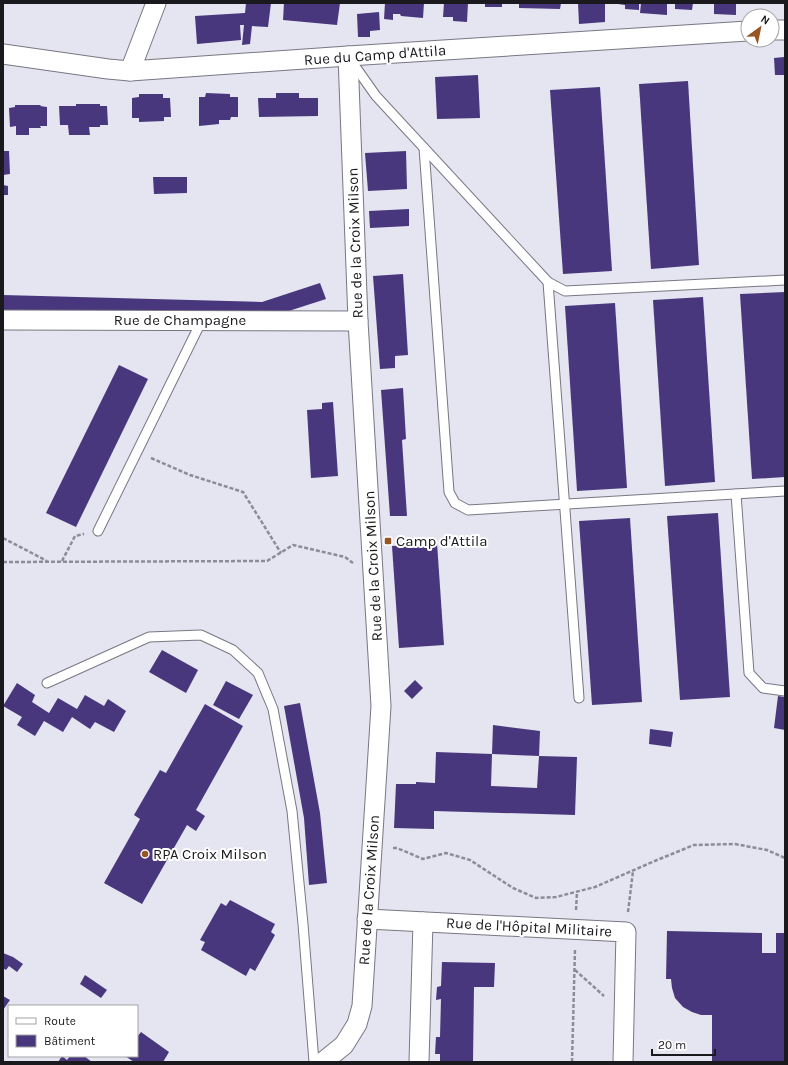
<svg xmlns="http://www.w3.org/2000/svg" width="788" height="1065" viewBox="0 0 788 1065" font-family="Karla,sans-serif">
	<style>
		.building { fill: #48377c }
		.lines { fill: none; stroke-linecap: round; stroke-linejoin: round }
		.service-casing { stroke: #787783; stroke-width: 11 }
		.minor-casing { stroke: #787783; stroke-width: 21 }
		.path { stroke: #8d8c96; stroke-width: 2.5; stroke-dasharray: 4 2; stroke-linecap: butt }
		.service { stroke: #fff; stroke-width: 9 }
		.minor { stroke: #fff; stroke-width: 19 }
		.poi-dot { fill: #965522; stroke: #fff; stroke-width: 1.5 }
		.labels { text-anchor: middle; stroke-width: 4; stroke-linejoin: round; paint-order: stroke }
		.street-label { font-size: 15px; fill: #19191e; stroke: #fff }
		.poi-label { font-size: 15px; fill: #19191e; stroke: #fff; text-anchor: start }
	</style>
	<rect width="100%" height="100%" fill="#e5e4f1"/>
	<!-- building -->
	<g class="building">
		<path d="M246,3H271L268,27L252,26L250,44L242,45L244,25H240L241,40L197,44L195,16L245,13Z"/>
		<path d="M284,3H340L337,25L283,20Z"/>
		<path d="M385,3H424L423,18L401,16L400,14H393V20L384,19Z"/>
		<path d="M444,3H468L467,22L453,21V17H443Z"/>
		<rect x="485" y="3" width="17" height="4"/>
		<path d="M519,3H561L560,9L519,8Z"/>
		<path d="M578,3H605V22L579,24Z"/>
		<path d="M618,3H639V10L625,9V5L618,4Z"/>
		<path d="M641,3H667V15L640,13Z"/>
		<path d="M675,3H693L692,10L675,9Z"/>
		<path d="M714,3H736V15L714,14Z"/>
		<path d="M379,12L380,30L370,31V37H358L357,14Z"/>
		<path d="M784,57L785,75H775L774,58Z"/>
		<path d="M478,75L480,118L437,119L435,77Z"/>
		<path d="M688,81L699,265L651,269L639,84Z"/>
		<path d="M600,87L612,271L563,274L550,90Z"/>
		<path d="M206,93L230,94V97H238V117H231L230,120H219V124L199,126V97H205Z"/>
		<path d="M276,93H299V98H318V116L259,117L258,98H276Z"/>
		<path d="M139,94H163V98H170L171,117H164V121L139,122V118H132V98L139,97Z"/>
		<path d="M76,104H100V106H107L108,125H100V127H89L90,135H69L68,125H60L59,106H76Z"/>
		<path d="M15,105H41L40,106L47,107V126H40L41,128H29V135H16V126L10,127L9,108L15,107Z"/>
		<path d="M3,151H9L10,174L3,175Z"/>
		<path d="M406,151L407,189L368,191L365,153Z"/>
		<path d="M153,177H187V193L154,194Z"/>
		<path d="M3,185L8,186V195H3Z"/>
		<path d="M409,209V226L370,228L369,211Z"/>
		<path d="M403,274L408,355L395,356V368L380,369L373,276Z"/>
		<path d="M320,283L326,299L267,318L3,311V295L262,302Z"/>
		<path d="M785,292V477L752,479L740,294Z"/>
		<path d="M703,297L715,482L665,486L653,300Z"/>
		<path d="M615,303L627,488L577,491L565,306Z"/>
		<path d="M119,365L148,379L76,527L46,513Z"/>
		<path d="M403,388L406,439L402,440L407,516H390L381,390Z"/>
		<path d="M333,402L338,476L311,478L307,410L322,409V403Z"/>
		<path d="M718,513L730,697L680,700L667,516Z"/>
		<path d="M630,518L642,702L592,705L579,521Z"/>
		<path d="M437,543L444,645L399,648L392,546Z"/>
		<path d="M162,650L198,670L186,693L149,672Z"/>
		<path d="M415,680L423,688L412,699L404,691Z"/>
		<path d="M226,681L253,695L239,719L213,705Z"/>
		<path d="M17,683L35,695L32,702L49,713L58,698L77,709L85,695L104,706L108,699L126,711L114,732L95,722L90,729L72,717L63,732L44,721L35,736L17,725L22,717L3,706Z"/>
		<path d="M778,696L785,697V730L774,728Z"/>
		<path d="M300,703L320,813L327,883L309,885L304,818L284,706Z"/>
		<path d="M205,704L243,726L196,810L205,816L196,831L187,825L142,904L104,883L140,819L134,815L160,770L166,773Z"/>
		<path d="M493,725L540,731L539,756L492,754L491,786L537,788L539,756L577,757L575,815L434,811V829L394,828L396,784H416V782L435,783L436,752L492,754Z"/>
		<path d="M650,729L673,732L671,747L649,744Z"/>
		<path d="M230,900L275,924L271,932L275,935L255,971L250,968L246,976L201,950L205,942L200,940L221,903L226,906Z"/>
		<path d="M667,931L762,933V953H776V933H785V1062H712V1015H701L692,1012L683,1007L675,998L672,988L671,979H666Z"/>
		<path d="M3,953L13,957L23,964L17,972L9,966L6,970L3,968Z"/>
		<path d="M442,962L495,963L494,987H474L473,1062H440V1054H435L436,1037H440L441,999L436,1000L437,987L441,986Z"/>
		<path d="M85,975L107,990L101,998L80,984Z"/>
		<path d="M3,996L10,1000L3,1010Z"/>
		<path d="M141,1032L169,1052L163,1062H134L125,1056H137V1037Z"/>
		<path d="M62,1056L67,1060L70,1056H84L92,1062H58Z"/>
	</g>
	<g class="lines">
		<defs>
			<g id="service">
				<path d="M352,62L376,96L548,282L565,291L785,280"/>
				<path d="M424,148L449,492L455,503L468,510L785,491"/>
				<path d="M548,282L579,698"/>
				<path d="M736,494L749,673L763,688L785,691"/>
				<path d="M98,531L202,320"/>
				<path d="M47,683L149,637L201,635L233,650L258,673L273,709L292,811L303,924L314,1062"/>
			</g>
			<g id="minor">
				<path d="M772,30H785"/>
				<path d="M3,54L108,69L130,71L348,56L748,31"/>
				<path d="M130,71L156,3"/>
				<path d="M3,320L358,321"/>
				<path d="M367,919L626,932L623,1062"/>
				<path d="M323,1062L344,1045L357,1024L362,1006L381,706L358,321L348,56"/>
				<path d="M419,1062L423,922"/>
			</g>
		</defs>
		<!-- service casing -->
		<use href="#service" class="service-casing"/>
		<!-- minor casing -->
		<use href="#minor" class="minor-casing"/>
		<!-- path -->
		<g class="path">
			<path d="M151,458L190,475L243,492L281,553"/>
			<path d="M3,538L47,561"/>
			<path d="M62,561L75,536L84,534"/>
			<path d="M3,562L267,561L293,545L345,557L353,563"/>
			<path d="M393,848H397L423,859L446,853L470,860L513,888L536,898L556,897L595,887L657,860L694,845L735,844L767,850L785,858"/>
			<path d="M576,910L577,892"/>
			<path d="M628,912L633,871"/>
			<path d="M575,970L604,996"/>
			<path d="M572,1062L575,949"/>
		</g>
		<!-- service -->
		<use href="#service" class="service"/>
		<!-- minor -->
		<use href="#minor" class="minor"/>
	</g>
	<!-- markers -->
	<g class="poi-dot">
		<rect x="384" y="537" width="8" height="8" rx="2"/>
		<circle cx="145" cy="854" r="4"/>
	</g>
	<g class="labels">
		<!-- street labels -->
		<g class="street-label">
			<text transform="translate(375 55) rotate(-4)" y="5">Rue du Camp d'Attila</text>
			<text transform="translate(355 243) rotate(-92)" y="5">Rue de la Croix Milson</text>
			<text x="180" y="325">Rue de Champagne</text>
			<text transform="translate(373 566) rotate(-93)" y="5">Rue de la Croix Milson</text>
			<text transform="translate(369 890) rotate(-86)" y="5">Rue de la Croix Milson</text>
			<text transform="translate(529 927) rotate(3)" y="5">Rue de l'Hôpital Militaire</text>
		</g>
		<!-- poi labels -->
		<g class="poi-label">
			<text x="396" y="546">Camp d'Attila</text>
			<text x="153" y="859">RPA Croix Milson</text>
		</g>
	</g>
	<!-- border -->
	<rect width="788" height="1065" fill="none" stroke="#19191e" stroke-width="8"/>
	<!-- legend -->
	<rect x="8" y="1005" width="130" height="52" fill="#ffffff" stroke="#a3a3a5"/>
	<rect x="16" y="1018" width="20" height="6" fill="#ffffff" stroke="#a3a3a5"/>
	<text x="44" y="1025" font-size="12" fill="#19191e">Route</text>
	<rect x="16" y="1035" width="20" height="12" fill="#48377c" stroke="#a3a3a5"/>
	<text x="44" y="1045" font-size="12" fill="#19191e">Bâtiment</text>
	<!-- north arrow -->
	<g transform="translate(760 28) rotate(33)"><circle r="19" fill="#ffffff" stroke="#a3a3a5"/>
	<path d="M0-3L7 15L0 10L-7 15Z" fill="#965522"/>
	<text y="-6" font-size="11" font-weight="bold" text-anchor="middle" fill="#19191e">N</text>
	</g>
	<!-- scale -->
	<path d="M652 1049v6h63v-6" fill="none" stroke="#19191e" stroke-width="2"/>
	<text x="658" y="1049" font-size="12" fill="#19191e" stroke="#ffffff" stroke-width="3" paint-order="stroke">20 m</text>
</svg>
